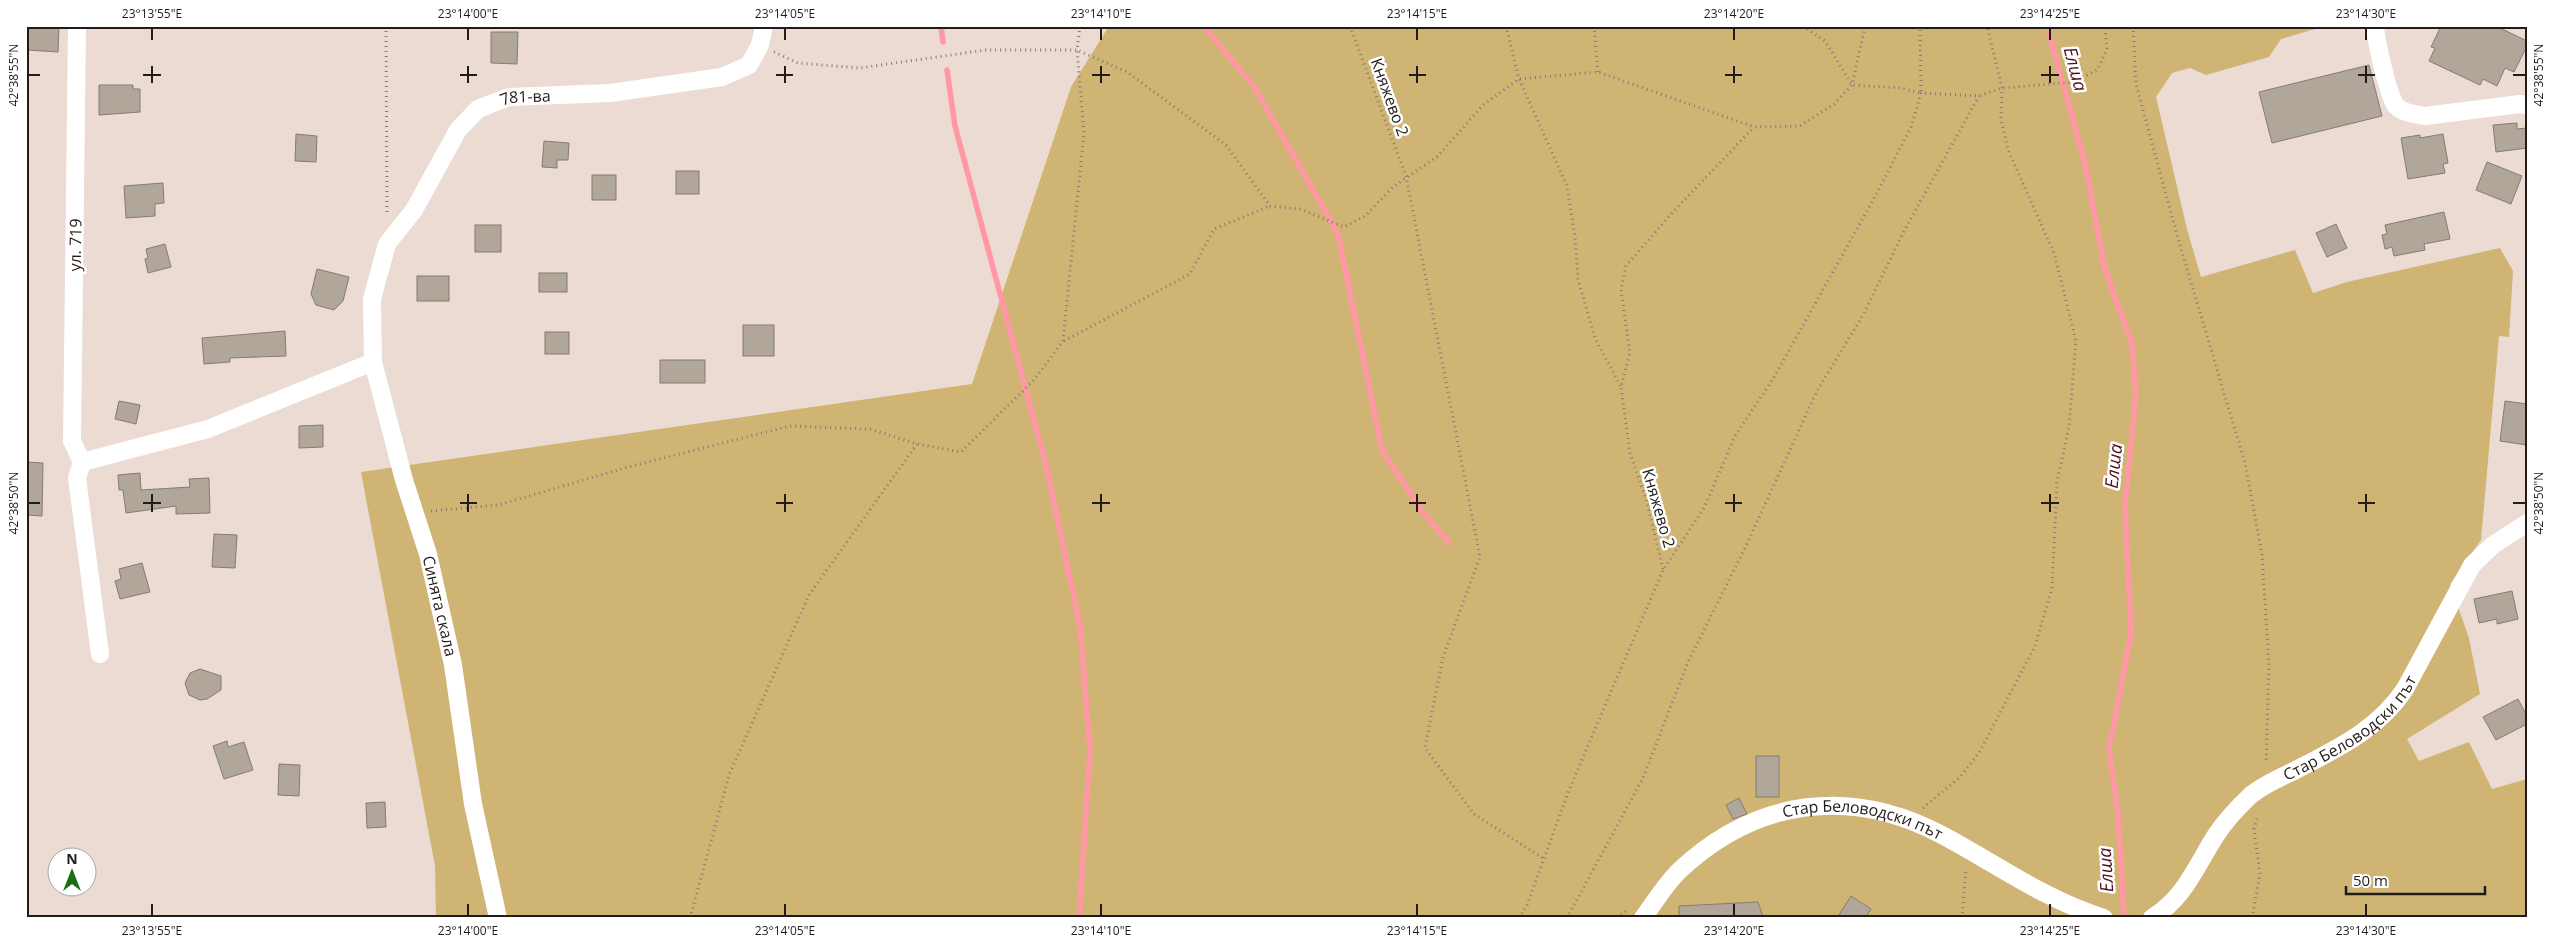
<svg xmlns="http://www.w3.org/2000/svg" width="2553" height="944" viewBox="0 0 2553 944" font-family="'Open Sans',sans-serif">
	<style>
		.green { fill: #d0b474 }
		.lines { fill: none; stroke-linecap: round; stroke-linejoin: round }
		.stream { stroke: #ff97a4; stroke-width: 5.5 }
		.building { fill: #b1a69a; stroke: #867b70 }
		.path { stroke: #857a75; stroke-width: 3; stroke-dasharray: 1 4; stroke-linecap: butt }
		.street { stroke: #fff; stroke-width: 18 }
		.ticks { fill: none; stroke: #211c19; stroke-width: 2 }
		.labels { text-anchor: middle; stroke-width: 5; stroke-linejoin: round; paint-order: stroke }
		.street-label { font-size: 16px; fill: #211c19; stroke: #fff }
		.water-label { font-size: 18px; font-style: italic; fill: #4d0e1d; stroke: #fff }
		.neatline { fill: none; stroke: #211c19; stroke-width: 2 }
		.ticks-label { font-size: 12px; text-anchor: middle; fill: #211c19 }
	</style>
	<rect width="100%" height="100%" fill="#ebdbd3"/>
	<!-- green -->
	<path class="green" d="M1109,26H2325L2281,39L2269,57L2206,75L2190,68L2172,73L2156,97L2187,229L2201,277L2295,250L2313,293L2347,282L2500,248L2513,271L2509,337L2499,336L2481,540L2450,584L2469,638L2480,694L2407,739L2419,761L2469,742L2492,789L2527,779V918H436L435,866L361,472L972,384L1071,87Z"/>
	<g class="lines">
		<!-- stream -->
		<g class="stream">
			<path d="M941,26L943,42"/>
			<path d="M1204,26L1255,88L1338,234L1382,450L1422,511L1449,543"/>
			<path d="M2047,26L2085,163L2105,270L2132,344L2136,395L2125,505L2131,633L2109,749L2118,813L2124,918"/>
			<path d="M947,70L955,126L1046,465L1080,626L1090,750L1079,918"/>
		</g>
	</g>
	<!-- building -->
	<g class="building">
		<path d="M29,26H59L58,52L27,50Z"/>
		<path d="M2441,26H2496L2527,41V46L2514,72L2505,68L2497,86L2483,79L2480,85L2429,61L2435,48L2431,47Z"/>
		<path d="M491,32H518L517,64L491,63Z"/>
		<path d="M2369,65L2382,116L2272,143L2259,92Z"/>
		<path d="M99,85H133V89H140V112L99,115Z"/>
		<path d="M2517,123V129L2527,128V148L2496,152L2493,125Z"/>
		<path d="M296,134L317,136L316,162L295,161Z"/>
		<path d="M2443,134L2448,163L2443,164L2445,173L2408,179L2401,138L2420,135V138Z"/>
		<path d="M544,141L569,143L568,160H557V168L542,167Z"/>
		<path d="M2487,162L2522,176L2511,204L2476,190Z"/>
		<rect x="676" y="171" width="23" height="23"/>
		<rect x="592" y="175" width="24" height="25"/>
		<path d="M163,183L164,203L155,204V216L126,218L124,186Z"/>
		<path d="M2444,212L2450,239L2424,244L2425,250L2394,256L2392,247L2385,249L2382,235L2387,234L2385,225Z"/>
		<path d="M2336,224L2347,248L2327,257L2316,233Z"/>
		<rect x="475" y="225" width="26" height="27"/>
		<path d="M165,244L171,267L148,273L145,259L148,258L146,249Z"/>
		<path d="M317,269L349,277L343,301L334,310L316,305L311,294Z"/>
		<rect x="539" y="273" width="28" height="19"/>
		<rect x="417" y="276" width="32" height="25"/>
		<rect x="743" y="325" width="31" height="31"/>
		<path d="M285,331L286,356L230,358V362L204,364L202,338Z"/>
		<rect x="545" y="332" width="24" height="22"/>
		<rect x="660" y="360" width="45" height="23"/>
		<path d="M119,401L140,405L136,424L115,419Z"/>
		<path d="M2505,401L2527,404V445L2500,441Z"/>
		<path d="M323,425V447L299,448V426Z"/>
		<path d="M26,462L43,463L42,516L26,515Z"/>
		<path d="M140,473L141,490L190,487L189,479L209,478L210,513L176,514V506L126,513L123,490H119L118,475Z"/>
		<path d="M214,534L237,535L235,568L212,567Z"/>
		<path d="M142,563L150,592L120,599L115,581L121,579L119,569Z"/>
		<path d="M2512,591L2518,619L2497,624V619L2479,623L2474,599Z"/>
		<path d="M200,669L221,676V690L207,699L200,700L189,695L185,683L190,673Z"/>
		<path d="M2518,699L2527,716V724L2496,740L2483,717Z"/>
		<path d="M227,741L228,747L244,742L253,770L224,779L213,746Z"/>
		<rect x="1756" y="756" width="23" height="41"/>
		<path d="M279,764L300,765L299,796L278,795Z"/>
		<path d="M1739,798L1747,814L1733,819L1726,805Z"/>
		<path d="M385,802L386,827L367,828L366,803Z"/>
		<path d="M1851,896L1871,909L1865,918H1837Z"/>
		<path d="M1758,902L1763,917L1679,918V906Z"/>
	</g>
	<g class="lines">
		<!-- path -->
		<g class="path">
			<path d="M386,26L387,213"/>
			<path d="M1350,26L1406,176L1480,557L1443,657L1425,748L1474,814L1544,859"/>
			<path d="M1506,26L1519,79L1567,186L1575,237L1578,279L1595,338L1621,387"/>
			<path d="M1594,26L1598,72"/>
			<path d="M1803,26L1825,41L1852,85L1901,88L1921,93L1920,26"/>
			<path d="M2133,26L2136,84L2179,242L2245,463L2262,554L2269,666L2266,764"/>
			<path d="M774,52L798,63L860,68L986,50H1077L1080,26"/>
			<path d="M1064,341L1190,274L1214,229L1270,206"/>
			<path d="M431,511L498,505L628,467L790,426L870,429L917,444L961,452L1034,380L1063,341L1084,133L1077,50L1127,72L1226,145L1270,206L1300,209L1344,227L1365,216L1393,187L1438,156L1483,105L1519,79L1598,72L1754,127L1800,126L1834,104L1852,85L1865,26"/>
			<path d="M1663,569L1646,499L1630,453L1621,387L1630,353L1621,290L1626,266L1671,214L1754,127"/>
			<path d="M1923,808L1960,777L1979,753L2035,646L2052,588L2057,482L2069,427L2076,341L2054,253L2008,150L2001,119L2002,88L1987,26"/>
			<path d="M690,918L729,775L809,595L917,444"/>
			<path d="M1519,918L1527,905L1569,790L1663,570L1704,508L1735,436L1773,379L1877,193L1911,127L1921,93L1979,96L2002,88L2075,82L2098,69L2107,49L2105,26"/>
			<path d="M1567,918L1643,778L1688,662L1745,548L1817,391L1863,315L1904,231L1979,96"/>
			<path d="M1617,918L1626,911"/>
			<path d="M1962,918L1966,869"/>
			<path d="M2252,918L2260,874L2254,829L2258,815"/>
		</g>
		<!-- street -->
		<g class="street">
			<path d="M77,26L72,441L82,462L77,478L100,654"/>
			<path d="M2375,26C2376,41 2388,95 2396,106C2402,113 2416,114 2425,116L2520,104L2527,105"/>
			<path d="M82,462L208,429L373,362"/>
			<path id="s1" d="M498,918L473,804L453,665L428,554L404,480L373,362L372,299L387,244L414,210L458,130L478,109L509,97L610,93L722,77L749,65L760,45L764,26"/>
			<path id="s2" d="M1643,918C1655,902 1666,883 1680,870C1756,799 1850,786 1942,835C1995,863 2045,900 2104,918"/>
			<path id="s3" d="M2152,918C2185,898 2196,866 2216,835C2226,820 2238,807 2251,795C2263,785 2279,778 2294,771C2336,749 2378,730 2405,689L2472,565L2493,545L2527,523"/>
		</g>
	</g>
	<!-- ticks -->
	<path class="ticks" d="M152,28V40M468,28V40M785,28V40M1101,28V40M1417,28V40M1734,28V40M2050,28V40M2366,28V40M152,66V83M468,66V83M785,66V83M1101,66V83M1417,66V83M1734,66V83M2050,66V83M2366,66V83M28,75H40M143,75H161M460,75H477M776,75H793M1092,75H1110M1409,75H1426M1725,75H1742M2041,75H2059M2358,75H2375M2513,75H2526M152,494V512M468,494V512M785,494V512M1101,494V512M1417,494V512M1734,494V512M2050,494V512M2366,494V512M28,503H40M143,503H161M460,503H477M776,503H793M1092,503H1110M1409,503H1426M1725,503H1742M2041,503H2059M2358,503H2375M2513,503H2526M152,904V916M468,904V916M785,904V916M1101,904V916M1417,904V916M1734,904V916M2050,904V916M2366,904V916"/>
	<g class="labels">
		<!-- street labels -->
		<g class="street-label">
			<text transform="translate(1390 97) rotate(70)" y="6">Княжево 2</text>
			<text dy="6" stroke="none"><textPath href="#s1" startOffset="904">781-ва</textPath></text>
			<text transform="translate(75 245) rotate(-89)" y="6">ул. 719</text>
			<text transform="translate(1659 508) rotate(74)" y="6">Княжево 2</text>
			<text transform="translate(440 606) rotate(77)" y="6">Синята скала</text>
			<text dy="6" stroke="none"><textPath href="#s3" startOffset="280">Стар Беловодски път</textPath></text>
			<text dy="6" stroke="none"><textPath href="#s2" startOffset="262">Стар Беловодски път</textPath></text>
		</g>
		<!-- water labels -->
		<g class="water-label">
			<text transform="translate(2075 69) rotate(75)" y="6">Елша</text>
			<text transform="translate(2114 466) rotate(-84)" y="6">Елша</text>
			<text transform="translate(2106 870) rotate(-93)" y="6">Елша</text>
		</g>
	</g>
	<!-- border -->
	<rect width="2553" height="944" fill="none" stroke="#ffffff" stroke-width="55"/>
	<!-- north arrow -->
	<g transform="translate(72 872)"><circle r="24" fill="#ffffff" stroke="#a6a4a3"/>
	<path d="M0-4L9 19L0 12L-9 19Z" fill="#196f18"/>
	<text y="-8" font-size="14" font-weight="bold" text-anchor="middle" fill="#211c19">N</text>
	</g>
	<!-- scale -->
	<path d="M2346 886v8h139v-8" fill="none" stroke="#211c19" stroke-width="2.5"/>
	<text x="2353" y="886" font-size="15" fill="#211c19" stroke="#ffffff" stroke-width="4" paint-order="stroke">50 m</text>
	<rect x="28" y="28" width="2498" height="888" class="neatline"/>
	<g class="ticks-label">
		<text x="152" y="18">23°13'55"E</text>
		<text x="468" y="18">23°14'00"E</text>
		<text x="785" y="18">23°14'05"E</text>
		<text x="1101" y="18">23°14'10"E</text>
		<text x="1417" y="18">23°14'15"E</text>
		<text x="1734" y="18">23°14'20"E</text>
		<text x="2050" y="18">23°14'25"E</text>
		<text x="2366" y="18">23°14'30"E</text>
		<text transform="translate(14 75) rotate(-90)" y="4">42°38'55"N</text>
		<text transform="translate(2539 75) rotate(-90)" y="4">42°38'55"N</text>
		<text transform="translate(14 503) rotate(-90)" y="4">42°38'50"N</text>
		<text transform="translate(2539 503) rotate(-90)" y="4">42°38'50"N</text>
		<text x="152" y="935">23°13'55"E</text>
		<text x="468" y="935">23°14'00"E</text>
		<text x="785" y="935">23°14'05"E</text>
		<text x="1101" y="935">23°14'10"E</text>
		<text x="1417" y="935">23°14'15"E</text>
		<text x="1734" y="935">23°14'20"E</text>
		<text x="2050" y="935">23°14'25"E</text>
		<text x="2366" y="935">23°14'30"E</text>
	</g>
</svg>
